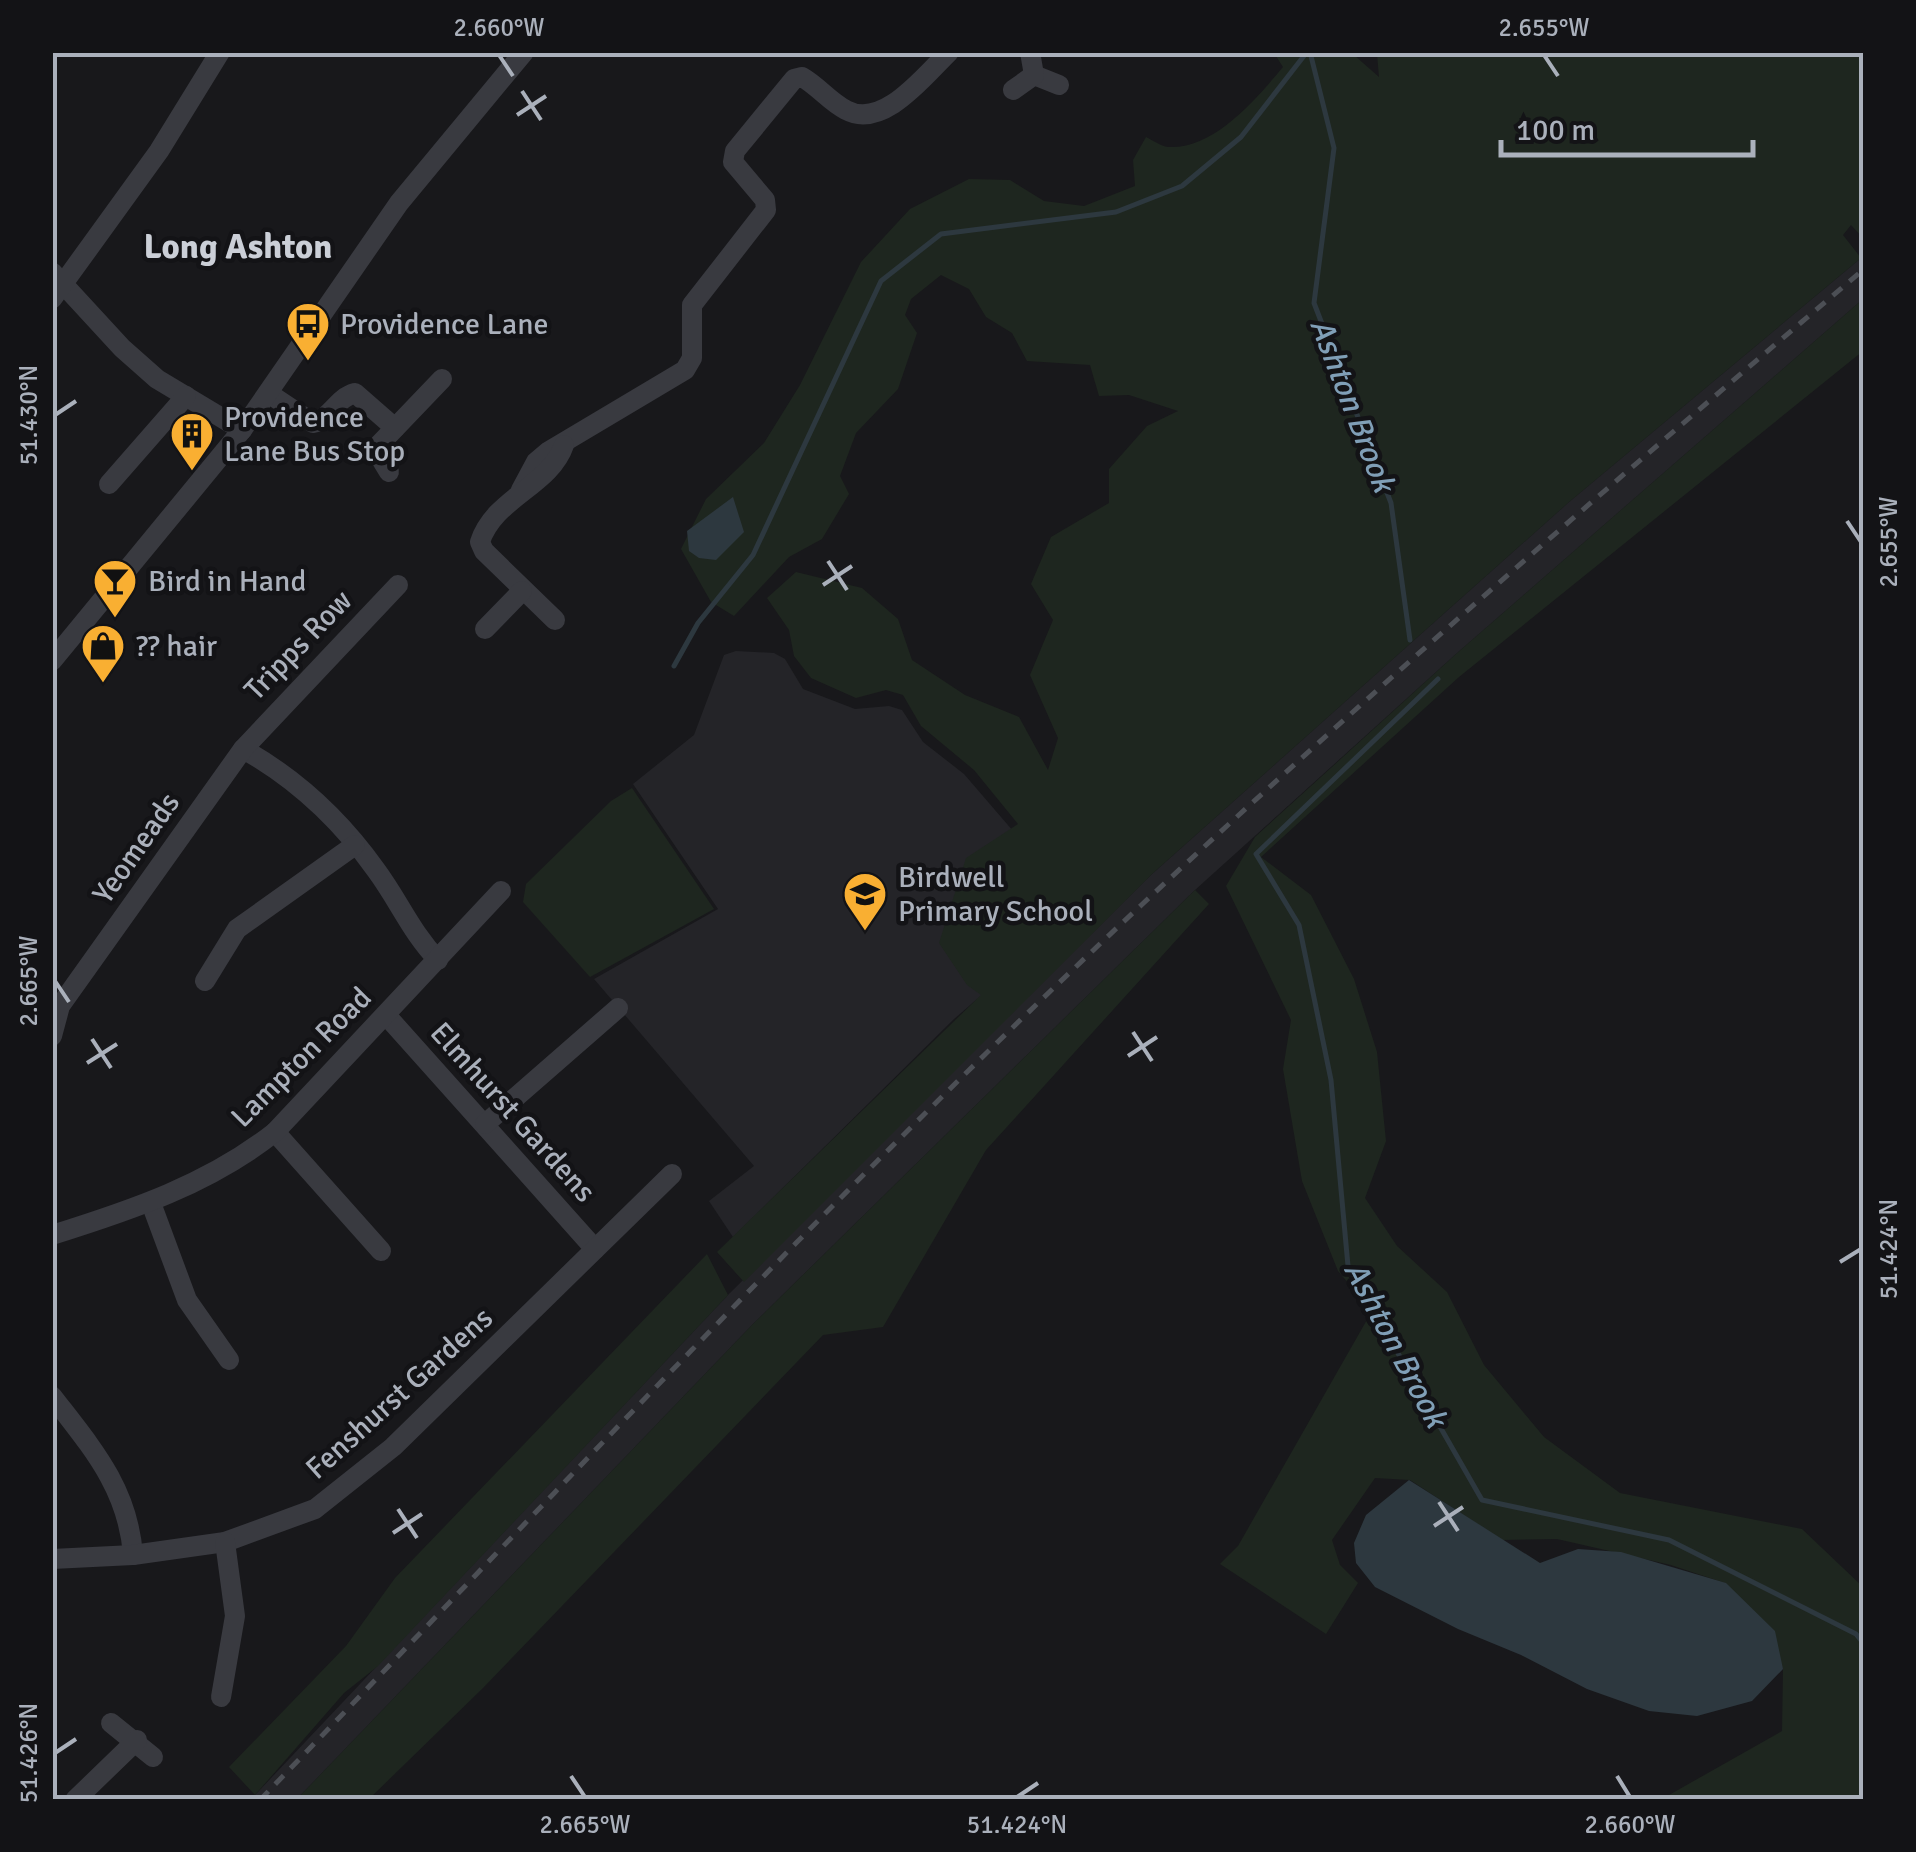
<svg xmlns="http://www.w3.org/2000/svg" width="1916" height="1852" viewBox="0 0 1916 1852" font-family="Signika,sans-serif">
	<style>
		.built { fill: #242428 }
		.green { fill: #1e261f }
		.water { fill: #2d383f }
		.lines { fill: none; stroke-linecap: round; stroke-linejoin: round }
		.stream { stroke: #2d383f; stroke-width: 5 }
		.minor { stroke: #393a40; stroke-width: 20 }
		.rail { stroke: #4c4f55; stroke-width: 5; stroke-dasharray: 12 10; stroke-linecap: butt }
		.ticks { fill: none; stroke: #aab0bb; stroke-width: 4 }
		.labels { text-anchor: middle; stroke-width: 9; stroke-linejoin: round; paint-order: stroke }
		.poi-label { font-size: 30px; fill: #aab0bb; stroke: #131316; text-anchor: start }
		.street-label { font-size: 30px; fill: #aab0bb; stroke: #131316 }
		.water-label { font-size: 32px; font-style: italic; fill: #809fb7; stroke: #131316 }
		.quarter-label { font-size: 35px; font-weight: bold; fill: #cbcfd7; stroke: #131316 }
		.neatline { fill: none; stroke: #aab0bb; stroke-width: 4 }
		.ticks-label { font-size: 25px; text-anchor: middle; fill: #aab0bb }
	</style>
	<rect width="100%" height="100%" fill="#18181b"/>
	<!-- built -->
	<g class="built">
		<path d="M1861,258L1863,299L1456,654L1195,890L753,1324L297,1799H260L255,1795L728,1295L1152,874L1569,502Z"/>
		<path d="M736,651L774,653L785,659L803,689L855,709L889,706L902,710L923,742L964,774L1020,839L1091,901L954,1019L733,1237L709,1201L754,1166L594,979L718,909L633,784L694,735L724,655Z"/>
	</g>
	<!-- green -->
	<g class="green">
		<path d="M1341,52L1354,55L1379,77L1377,53H1863V238L1851,225L1843,235L1861,258L1569,502L1152,874L744,1282L717,1252L981,995L967,985L939,943L966,858L1018,824L974,770L921,726L903,695L886,690L856,698L811,678L794,656L789,630L767,598L796,572L862,588L898,619L912,660L965,695L1019,717L1048,770L1058,738L1030,675L1053,620L1031,584L1051,537L1109,503V469L1147,426L1178,411L1129,395L1099,396L1090,365L1027,361L1012,333L986,317L969,289L941,275L911,299L905,315L917,333L898,389L856,433L840,476L849,494L822,539L789,557L734,616L711,602L681,549L706,499L764,443L800,385L861,262L910,209L969,179L1010,180L1044,201L1084,206L1135,186L1133,160L1146,137C1152,140 1161,146 1168,147C1214,150 1257,98 1283,67L1274,53Z"/>
		<path d="M1863,299V351L1459,677L1261,857L1311,895L1354,979L1377,1052L1386,1141L1365,1198L1397,1246L1447,1292L1484,1365L1544,1437L1620,1493L1802,1529L1863,1587V1799H1662L1782,1731L1783,1669L1725,1583L1671,1565L1557,1539L1502,1540L1410,1480L1375,1478L1332,1540L1340,1565L1358,1583L1326,1634L1220,1564L1238,1546L1372,1311L1338,1271L1302,1181L1283,1069L1291,1020L1226,886L1255,837L1456,654Z"/>
		<path d="M632,788L714,909L590,977L523,902L526,884L611,801Z"/>
		<path d="M1195,890L1209,904L986,1150L883,1327L823,1335L483,1688L369,1799H297L753,1324Z"/>
		<path d="M707,1254L728,1295L378,1666L344,1693L255,1795L229,1767L346,1646L395,1578Z"/>
	</g>
	<!-- water -->
	<g class="water">
		<path d="M733,497L744,532L716,560L699,558L689,551L687,531Z"/>
		<path d="M1409,1480L1540,1563L1578,1549L1621,1552L1726,1583L1775,1631L1783,1669L1752,1701L1697,1716L1649,1711L1587,1689L1521,1655L1458,1629L1375,1587L1356,1563L1354,1543L1366,1515Z"/>
	</g>
	<g class="lines">
		<!-- stream -->
		<g class="stream">
			<path d="M1310,52L1334,148L1314,303L1391,503L1410,640"/>
			<path d="M674,666L698,623L753,555L881,281L941,234L1116,212L1182,186L1241,137L1307,52"/>
			<path d="M1438,679L1256,854L1299,925L1331,1080L1348,1266L1482,1500L1669,1540L1856,1634L1864,1644"/>
		</g>
		<!-- minor -->
		<g class="minor">
			<path d="M1034,75L1059,85"/>
			<path d="M1013,90L1034,75L1030,52"/>
			<path d="M52,272L122,348L157,379L242,430"/>
			<path d="M52,299L159,151L220,52"/>
			<path d="M268,393L313,423C331,419 336,398 355,393L395,428"/>
			<path d="M389,472L375,449L442,379"/>
			<path d="M109,484L186,396"/>
			<path d="M521,490L536,462L549,451L685,370L692,358V305L766,210L765,200L733,162L735,151L794,79L802,77C818,86 830,102 846,110C883,130 924,76 949,52"/>
			<path d="M555,620L484,551L480,542C494,498 550,486 564,445"/>
			<path d="M485,629L522,591"/>
			<path d="M52,661L242,430L399,203L524,52"/>
			<path d="M243,749C295,778 341,821 376,870C399,901 411,932 438,960"/>
			<path d="M205,981L237,929L355,845"/>
			<path d="M386,1015L595,1249"/>
			<path d="M52,1036L60,1006L243,749L398,585"/>
			<path d="M485,1124L618,1008"/>
			<path d="M275,1132L381,1251"/>
			<path d="M151,1203L187,1300L229,1360"/>
			<path d="M52,1235C132,1210 209,1184 275,1132L501,891"/>
			<path d="M52,1396C92,1448 128,1488 133,1555"/>
			<path d="M52,1559L133,1555L225,1542L315,1509L393,1447L672,1174"/>
			<path d="M221,1697L235,1616L225,1542"/>
			<path d="M111,1723L153,1757"/>
			<path d="M75,1800L137,1740"/>
		</g>
		<!-- rail -->
		<path class="rail" d="M260,1800C544,1506 822,1205 1120,925C1361,699 1612,483 1864,269"/>
	</g>
	<!-- ticks -->
	<path class="ticks" d="M499,55L513,76M1544,55L1558,76M522,91L541,120M517,115L546,96M55,415L76,401M1847,521L1861,542M828,561L847,590M823,585L852,566M55,981L69,1002M1133,1032L1152,1061M92,1039L111,1068M1128,1056L1157,1037M87,1063L117,1044M1840,1262L1861,1249M1439,1502L1458,1531M398,1509L417,1538M1434,1526L1463,1507M393,1533L422,1514M55,1753L76,1739M571,1776L585,1797M1617,1776L1630,1797M1017,1797L1038,1783"/>
	<!-- icons -->
	<defs>
		<symbol id="bus-pin" viewBox="-11 -11 22 30"><path d="M0 17L-7.5 6A9.5 9.5 0 1 1 7.5 6Z" fill="#f9af32" stroke="#131316"/><path d="M-5-6H5V4H4V6H2V4H-2V6H-4V4H-5ZM-3.5-4V0h7V-4ZM-3.5 1.2v1.5H-2V1.2ZM2 1.2v1.5H3.5V1.2Z" fill="#111"/></symbol>
		<symbol id="building-pin" viewBox="-11 -11 22 30"><path d="M0 17L-7.5 6A9.5 9.5 0 1 1 7.5 6Z" fill="#f9af32" stroke="#131316"/><path d="M-4-6H4V6H1V3H-1V6H-4ZM-2.5-4.3h1.7v1.8h-1.7ZM.8-4.3h1.7v1.8H.8ZM-2.5-1h1.7V.8h-1.7ZM.8-1h1.7V.8H.8Z" fill="#111"/></symbol>
		<symbol id="bar-pin" viewBox="-11 -11 22 30"><path d="M0 17L-7.5 6A9.5 9.5 0 1 1 7.5 6Z" fill="#f9af32" stroke="#131316"/><path d="M-6-5H6L.8 .8V4.5H3.5V6h-7V4.5H-.8V.8Z" fill="#111"/></symbol>
		<symbol id="shop-pin" viewBox="-11 -11 22 30"><path d="M0 17L-7.5 6A9.5 9.5 0 1 1 7.5 6Z" fill="#f9af32" stroke="#131316"/><path d="M-5-2.5h2.3a2.7 3.5 0 0 1 5.4 0H5L5.5 6h-11ZM-1.5-2.5h3a1.5 2.3 0 0 0-3 0Z" fill="#111"/></symbol>
		<symbol id="school-pin" viewBox="-11 -11 22 30"><path d="M0 17L-7.5 6A9.5 9.5 0 1 1 7.5 6Z" fill="#f9af32" stroke="#131316"/><path d="M0-5L7-2L0 1L-7-2ZM-4 1L0 2.5L4 1V4Q0 6-4 4Z" fill="#111"/></symbol>
	</defs>
	<g fill-rule="evenodd">
		<use href="#bus-pin" x="283" y="299" width="50" height="68"/>
		<use href="#building-pin" x="167" y="409" width="50" height="68"/>
		<use href="#bar-pin" x="90" y="556" width="50" height="68"/>
		<use href="#shop-pin" x="78" y="621" width="50" height="68"/>
		<use href="#school-pin" x="840" y="869" width="50" height="68"/>
	</g>
	<g class="labels">
		<!-- poi labels -->
		<g class="poi-label">
			<text x="340" y="334">Providence Lane</text>
			<text x="224" y="427">Providence<tspan x="224" dy="34">Lane Bus Stop</tspan></text>
			<text x="148" y="591">Bird in Hand</text>
			<text x="136" y="656">?? hair</text>
			<text x="898" y="887">Birdwell<tspan x="898" dy="34">Primary School</tspan></text>
		</g>
		<!-- street labels -->
		<g class="street-label">
			<text transform="translate(298 645) rotate(-46)" y="10">Tripps Row</text>
			<text transform="translate(136 848) rotate(-55)" y="10">Yeomeads</text>
			<text transform="translate(301 1057) rotate(-45)" y="10">Lampton Road</text>
			<text transform="translate(513 1112) rotate(48)" y="10">Elmhurst Gardens</text>
			<text transform="translate(399 1393) rotate(-42)" y="10">Fenshurst Gardens</text>
		</g>
		<!-- water labels -->
		<g class="water-label">
			<text transform="translate(1353 405) rotate(69)" y="11">Ashton Brook</text>
			<text transform="translate(1396 1344) rotate(62)" y="11">Ashton Brook</text>
		</g>
		<!-- quarter labels -->
		<g class="quarter-label">
			<text x="238" y="258">Long Ashton</text>
		</g>
	</g>
	<!-- border -->
	<rect width="1916" height="1852" fill="none" stroke="#131316" stroke-width="110"/>
	<!-- scale -->
	<path d="M1501 140v15h252v-15" fill="none" stroke="#aab0bb" stroke-width="5"/>
	<text x="1516" y="140" font-size="30" fill="#aab0bb" stroke="#131316" stroke-width="8" paint-order="stroke">100 m</text>
	<rect x="55" y="55" width="1806" height="1742" class="neatline"/>
	<g class="ticks-label">
		<text x="499" y="36">2.660°W</text>
		<text x="1544" y="36">2.655°W</text>
		<text transform="translate(28 415) rotate(-90)" y="9">51.430°N</text>
		<text transform="translate(1888 542) rotate(-90)" y="9">2.655°W</text>
		<text transform="translate(28 981) rotate(-90)" y="9">2.665°W</text>
		<text transform="translate(1888 1249) rotate(-90)" y="9">51.424°N</text>
		<text transform="translate(28 1753) rotate(-90)" y="9">51.426°N</text>
		<text x="585" y="1833">2.665°W</text>
		<text x="1017" y="1833">51.424°N</text>
		<text x="1630" y="1833">2.660°W</text>
	</g>
</svg>
